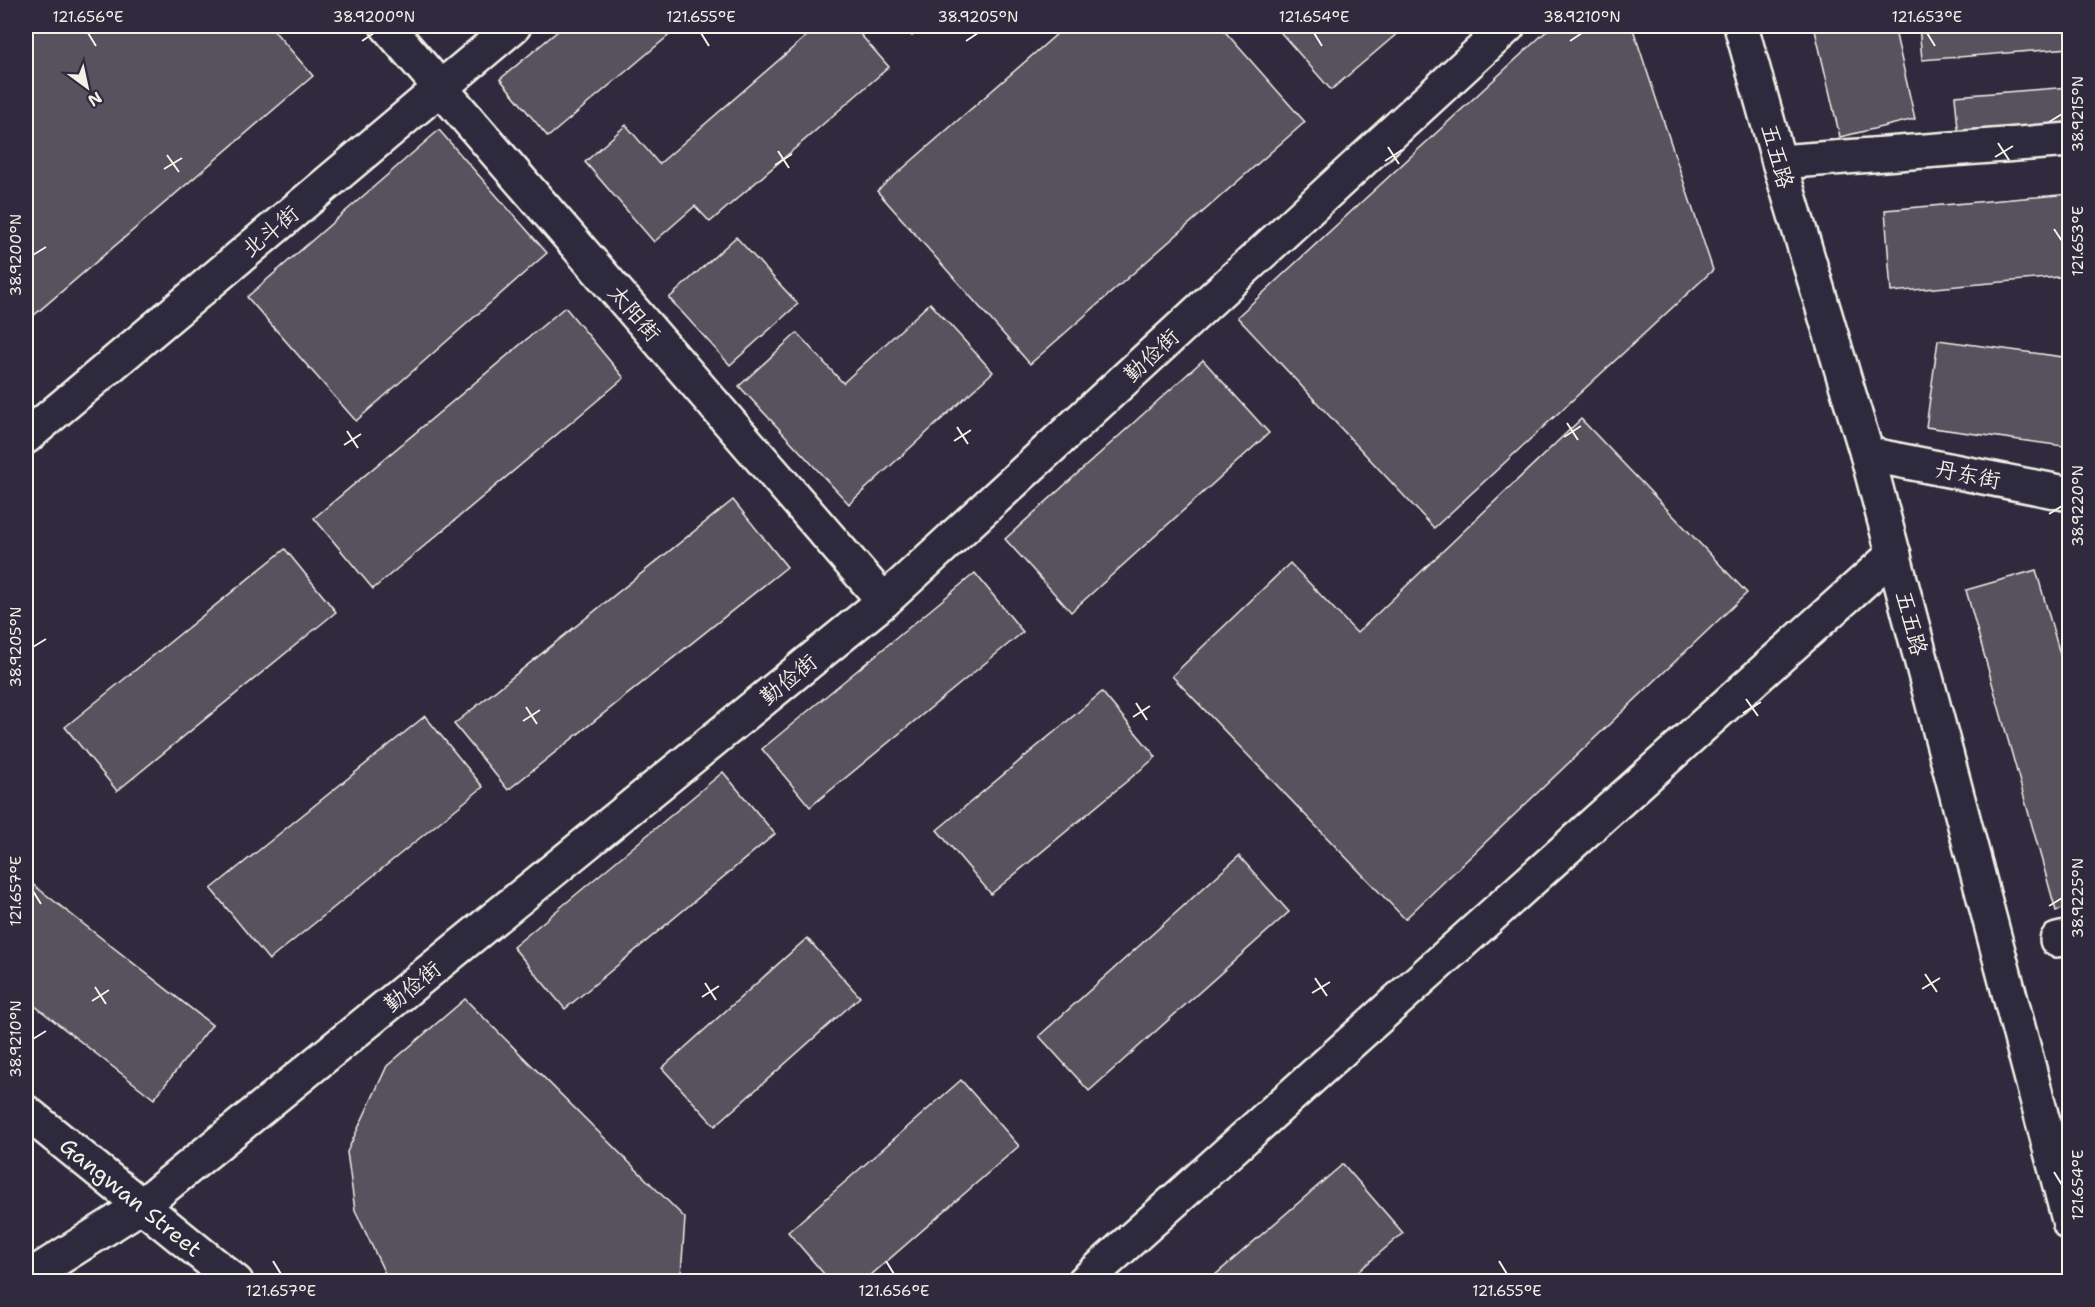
<svg xmlns="http://www.w3.org/2000/svg" width="2095" height="1307" viewBox="0 0 2095 1307" font-family="'Shantell Sans','LXGW WenKai TC',sans-serif">
	<style>
		.building { fill: #56525f; stroke: #f4f1e8; stroke-width: 1.5 }
		.lines { fill: none; stroke-linecap: round; stroke-linejoin: round }
		.minor-casing { stroke: #f4f1e8; stroke-width: 38 }
		.major-casing { stroke: #f4f1e8; stroke-width: 38 }
		.minor { stroke: #2f2a3d; stroke-width: 33 }
		.major { stroke: #2f2a3d; stroke-width: 33 }
		.ticks { fill: none; stroke: #f4f1e8; stroke-width: 2 }
		.labels { text-anchor: middle; stroke-width: 6; stroke-linejoin: round; paint-order: stroke }
		.street-label { font-size: 22px; fill: #f4f1e8; stroke: #2f2a3d }
		.neatline { fill: none; stroke: #f4f1e8; stroke-width: 2 }
		.ticks-label { font-size: 15px; text-anchor: middle; fill: #f4f1e8 }
	</style>
	<rect width="100%" height="100%" fill="#2f2a3d"/>
	<filter id="ink" filterUnits="userSpaceOnUse"><feTurbulence type="fractalNoise" baseFrequency=".0167" numOctaves="2"/><feDisplacementMap in="SourceGraphic" scale="12" xChannelSelector="R" yChannelSelector="G"/><feConvolveMatrix kernelMatrix="1 2 1 2 8 2 1 2 1" color-interpolation-filters="sRGB"/></filter>
	<g filter="url(#ink)">
		<!-- building -->
		<g class="building">
			<path d="M26,26H270L313,76L26,322Z"/>
			<path d="M564,26H680L548,137L500,79Z"/>
			<path d="M818,26H853L889,67L710,222L695,206L654,242L585,162L626,125L659,164Z"/>
			<path d="M902,26H924L912,36Z"/>
			<path d="M1066,26H1220L1305,122L1030,364L877,191Z"/>
			<path d="M1275,26H1406L1331,90Z"/>
			<path d="M1552,26H1632L1713,270L1434,528L1237,317Z"/>
			<path d="M1814,26H1894L1915,119L1840,137Z"/>
			<path d="M1919,26H2070V48L1922,60Z"/>
			<path d="M2070,87V130L1959,139L1955,96Z"/>
			<path d="M439,130L547,253L356,421L247,297Z"/>
			<path d="M2070,194V276L1891,292L1885,210Z"/>
			<path d="M736,237L798,304L730,365L669,298Z"/>
			<path d="M930,303L993,372L849,504L739,386L797,333L843,383Z"/>
			<path d="M565,307L624,378L373,589L314,518Z"/>
			<path d="M1938,340L2070,358V447L1926,427Z"/>
			<path d="M1203,360L1269,433L1071,612L1005,539Z"/>
			<path d="M1581,419L1747,593L1405,919L1172,676L1290,563L1357,633Z"/>
			<path d="M733,500L787,567L508,790L454,724Z"/>
			<path d="M285,549L336,612L117,791L65,727Z"/>
			<path d="M2036,570L2070,689V907L2056,911L1966,590Z"/>
			<path d="M975,573L1023,632L810,807L762,749Z"/>
			<path d="M1102,692L1156,757L991,894L937,830Z"/>
			<path d="M425,716L483,787L269,960L211,889Z"/>
			<path d="M723,772L775,834L565,1009L513,947Z"/>
			<path d="M1239,856L1289,912L1089,1091L1039,1036Z"/>
			<path d="M26,879L212,1025L154,1099L26,999Z"/>
			<path d="M807,938L860,997L715,1126L662,1068Z"/>
			<path d="M465,999L685,1218L681,1275L674,1282H389L355,1210L347,1152L387,1066Z"/>
			<path d="M961,1080L1019,1146L863,1282H831L788,1232Z"/>
			<path d="M1343,1164L1403,1233L1346,1282H1207Z"/>
		</g>
		<g class="lines">
			<defs>
				<g id="minor">
					<path d="M387,26L884,601"/>
					<path d="M1779,162L2070,140"/>
					<path d="M26,437L514,26"/>
					<path d="M1867,454L2070,494"/>
					<path d="M2057,940L2070,937"/>
					<path d="M26,1279L141,1206L884,601L1508,26"/>
					<path d="M1084,1282L1894,554"/>
				</g>
				<g id="major">
					<path d="M1741,26L1779,162L1867,454L2070,1224"/>
					<path id="s1" d="M26,1112L236,1282"/>
				</g>
			</defs>
			<!-- minor casing -->
			<use href="#minor" class="minor-casing"/>
			<!-- major casing -->
			<use href="#major" class="major-casing"/>
			<!-- minor -->
			<use href="#minor" class="minor"/>
			<!-- major -->
			<use href="#major" class="major"/>
		</g>
	</g>
	<!-- ticks -->
	<path class="ticks" d="M88,33L96,46M701,33L709,46M1314,33L1322,46M1927,33L1935,46M362,41L374,33M966,41L978,33M1570,41L1582,33M2049,122L2062,114M1998,143L2009,160M1388,147L1399,164M778,151L789,168M167,155L179,172M1995,157L2013,146M1385,161L1402,150M775,165L792,154M164,169L182,158M2054,229L2062,241M33,255L46,247M1567,423L1578,440M957,427L968,444M347,431L358,448M1564,437L1581,426M954,441L971,430M344,445L361,434M2049,514L2062,506M33,647L46,639M1746,699L1758,716M1136,703L1147,720M526,707L537,724M1743,713L1761,702M1133,717L1150,706M523,721L540,710M33,891L41,904M2049,906L2062,898M1925,974L1937,992M1315,978L1327,996M705,983L716,1000M95,987L106,1004M1922,989L1940,978M1312,993L1330,982M702,997L719,986M92,1001L109,990M33,1039L46,1031M2054,1172L2062,1185M273,1261L281,1274M886,1261L894,1274M1499,1261L1507,1274"/>
	<g class="labels">
		<!-- street labels -->
		<g class="street-label">
			<text transform="translate(1778 156) rotate(74)" y="8">五五路</text>
			<text transform="translate(270 231) rotate(-40)" y="8">北斗街</text>
			<text transform="translate(635 313) rotate(49)" y="8">太阳街</text>
			<text transform="translate(1151 355) rotate(-43)" y="8">勤俭街</text>
			<text transform="translate(1968 474) rotate(11)" y="8">丹东街</text>
			<text transform="translate(1912 623) rotate(75)" y="8">五五路</text>
			<text transform="translate(788 679) rotate(-39)" y="8">勤俭街</text>
			<text transform="translate(412 986) rotate(-39)" y="8">勤俭街</text>
			<text dy="8" stroke="none"><textPath href="#s1" startOffset="135">Gangwan Street</textPath></text>
		</g>
	</g>
	<!-- margin -->
	<rect width="2095" height="1307" fill="none" stroke="#2f2a3d" stroke-width="66"/>
	<!-- north arrow -->
	<g transform="translate(87 87) rotate(147)" stroke="#2f2a3d" stroke-width="4.5" paint-order="stroke">
	<path d="M0-4.5L10 22L0 15L-10 22Z" fill="#f4f1e8"/>
	<text y="-9" font-size="16" font-weight="bold" text-anchor="middle" fill="#f4f1e8">N</text>
	</g>
	<rect x="33" y="33" width="2029" height="1241" class="neatline"/>
	<g class="ticks-label">
		<text x="88" y="22">121.656°E</text>
		<text x="374" y="22">38.9200°N</text>
		<text x="701" y="22">121.655°E</text>
		<text x="978" y="22">38.9205°N</text>
		<text x="1314" y="22">121.654°E</text>
		<text x="1582" y="22">38.9210°N</text>
		<text x="1927" y="22">121.653°E</text>
		<text transform="translate(2078 114) rotate(-90)" y="5">38.9215°N</text>
		<text transform="translate(2078 241) rotate(-90)" y="5">121.653°E</text>
		<text transform="translate(16 255) rotate(-90)" y="5">38.9200°N</text>
		<text transform="translate(2078 506) rotate(-90)" y="5">38.9220°N</text>
		<text transform="translate(16 647) rotate(-90)" y="5">38.9205°N</text>
		<text transform="translate(16 891) rotate(-90)" y="5">121.657°E</text>
		<text transform="translate(2078 898) rotate(-90)" y="5">38.9225°N</text>
		<text transform="translate(16 1039) rotate(-90)" y="5">38.9210°N</text>
		<text transform="translate(2078 1185) rotate(-90)" y="5">121.654°E</text>
		<text x="281" y="1296">121.657°E</text>
		<text x="894" y="1296">121.656°E</text>
		<text x="1507" y="1296">121.655°E</text>
	</g>
</svg>
